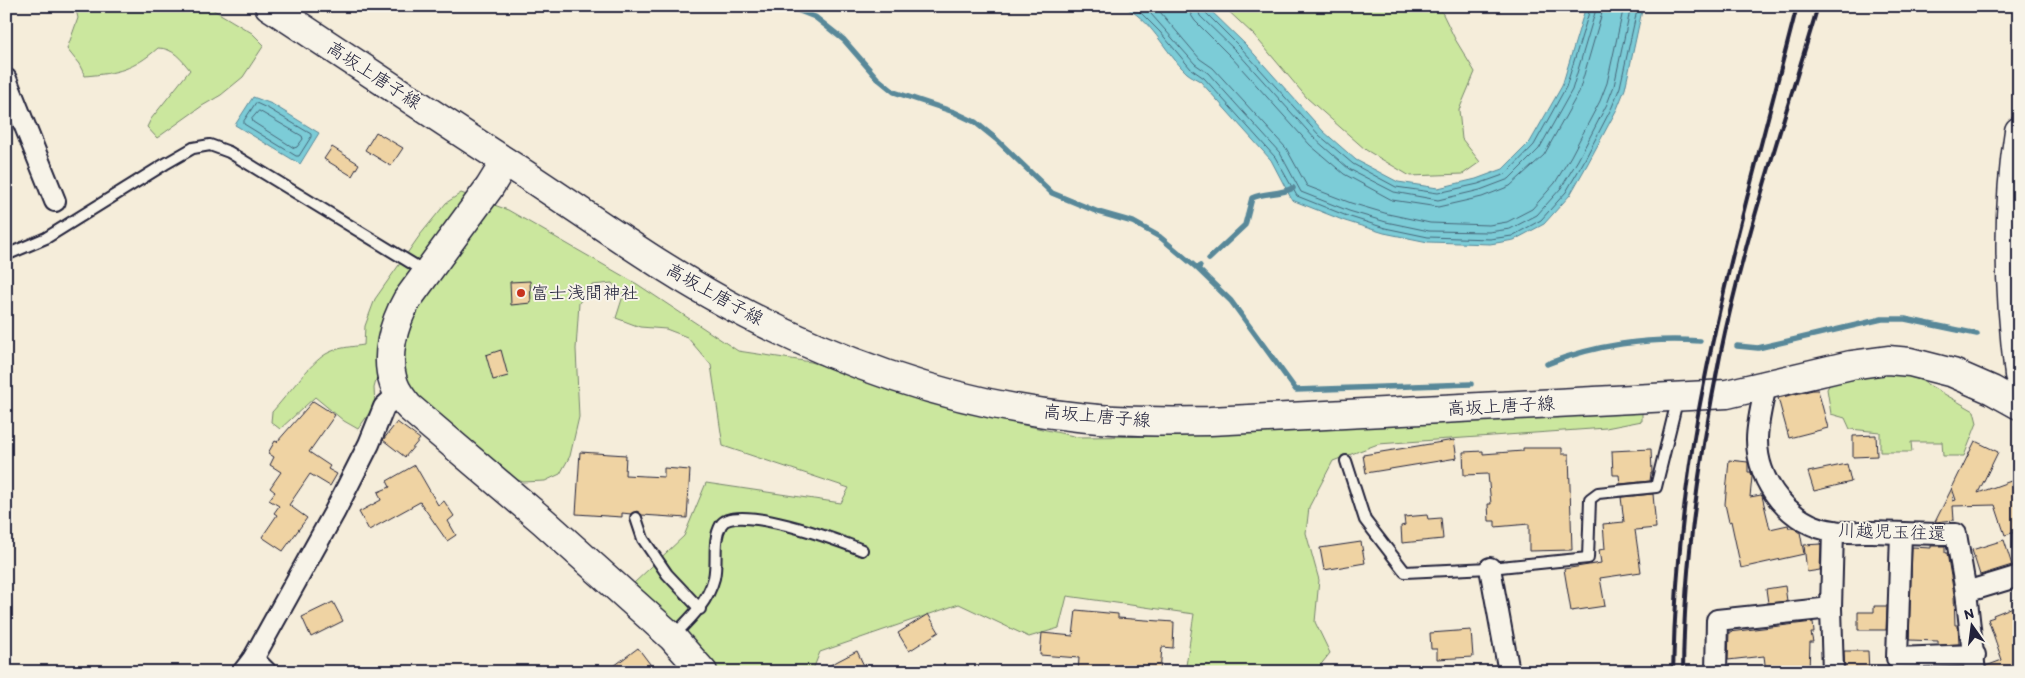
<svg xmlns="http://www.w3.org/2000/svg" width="2025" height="678" viewBox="0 0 2025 678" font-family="Itim,'Klee One',sans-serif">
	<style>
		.green { fill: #cbe79e; stroke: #76846c }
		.water { fill: #7cccd7; stroke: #588899 }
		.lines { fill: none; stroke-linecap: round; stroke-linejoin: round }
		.shore { stroke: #466679; stroke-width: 1 }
		.stream { stroke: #588899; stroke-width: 5.5 }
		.building { fill: #efd3a3; stroke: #22223b }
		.lane-casing { stroke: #22223b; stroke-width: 14 }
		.street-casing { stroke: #22223b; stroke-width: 24 }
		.secondary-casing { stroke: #22223b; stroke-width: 31 }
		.lane { stroke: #f7f3e8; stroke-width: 10 }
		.street { stroke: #f7f3e8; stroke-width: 20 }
		.secondary { stroke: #f7f3e8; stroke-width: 28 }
		.rail { stroke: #22223b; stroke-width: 4 }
		.poi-dot { fill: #c8321e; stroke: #f7f3e8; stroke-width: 2 }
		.labels { text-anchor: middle; stroke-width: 4; stroke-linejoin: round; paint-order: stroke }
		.street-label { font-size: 18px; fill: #22223b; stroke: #f7f3e8 }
		.poi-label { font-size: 18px; fill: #22223b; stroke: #f7f3e8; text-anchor: start }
	</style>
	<rect width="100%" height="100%" fill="#f5edda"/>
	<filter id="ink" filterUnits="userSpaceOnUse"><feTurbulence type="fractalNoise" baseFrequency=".02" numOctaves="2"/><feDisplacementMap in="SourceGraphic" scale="10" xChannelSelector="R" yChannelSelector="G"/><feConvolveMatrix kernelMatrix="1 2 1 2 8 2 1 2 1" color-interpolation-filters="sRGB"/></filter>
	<g filter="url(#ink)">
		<!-- green -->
		<g class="green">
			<path d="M75,6H207L252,33L264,45L243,77L221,95L202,106L157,138L147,127L151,119L190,70C181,59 173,48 158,48C133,70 118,73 85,76L79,64L67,49L78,18Z"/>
			<path d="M1223,6H1439L1455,39L1475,72L1459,110L1462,139L1480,162L1463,174L1410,176L1366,150L1307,98L1254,35Z"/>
			<path d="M461,193L508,210L637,284L738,351L811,362L979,415L1078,437L1180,436L1642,410V421L1606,428L1378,444L1333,461L1309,507L1306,533L1319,580L1315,622L1330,653L1315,672H1185L1194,614L1067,596L1059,628L1029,637L959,604L820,652L812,672H712L633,584L684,536L706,483L841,503L849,488L723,446L711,365L687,337L666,329L640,327L616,318L623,296L612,283L592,285L579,303L576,349L579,417L570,456L560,474L545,481L523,482L504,475L380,366L374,388L375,405L358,429L344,421L315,397L280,429L271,422L272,412C286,397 310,363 326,354C338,347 351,347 364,345L365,326L375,299L420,235L446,203Z"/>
			<path d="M1884,374L1905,375L1920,380L1974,411L1977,423L1964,456H1943L1942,442H1911L1912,452H1880V432L1850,429L1845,418L1831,414L1827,389L1830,384Z"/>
		</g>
		<!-- water -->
		<g class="water">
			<path d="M1121,6H1206L1246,45L1323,131L1356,160L1398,182L1438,188L1476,179L1503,169L1530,142L1562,86L1586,6H1643L1625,89L1617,109L1587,165L1570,195L1544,224L1514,240L1490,244L1428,242L1384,233L1345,221L1292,200L1271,160L1200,81C1196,79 1191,76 1187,73C1164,52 1151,17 1121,6Z"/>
			<path d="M253,97L272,104L319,133L300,164L235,125Z"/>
		</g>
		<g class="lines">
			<!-- shore -->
			<g class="shore">
				<path d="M1134,6L1160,32L1191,69L1204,78L1275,157L1297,196L1347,216L1385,228L1428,237L1490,239L1512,236L1541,220L1566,192L1583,163L1612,107L1620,87L1638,6"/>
				<path d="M1144,6L1195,64L1208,73L1280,153L1301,192L1349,211L1386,222L1429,231L1489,232L1510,229L1537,215L1561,188L1578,160L1607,104L1614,86L1631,6"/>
				<path d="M1155,6L1200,59L1213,68L1286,148L1307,186L1351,203L1388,214L1430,223L1489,225L1507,222L1532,209L1555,183L1571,156L1600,101L1607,83L1624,6"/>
				<path d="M1189,6L1191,15L1195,21L1232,58L1310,145L1344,174L1392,200L1438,207L1482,197L1510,186L1544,155L1579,92L1604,6"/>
				<path d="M1197,6L1200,16L1238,53L1315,139L1349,169L1394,192L1438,200L1480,190L1509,179L1539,149L1572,90L1597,6"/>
				<path d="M1203,6L1205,12L1242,49L1319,135L1353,164L1396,187L1438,193L1478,184L1506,174L1534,145L1566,87L1591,6"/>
				<path d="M256,103L269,109L311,134V137L299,156H296L244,124V121Z"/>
				<path d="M259,111L302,136L303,139L297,147L294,148L253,122L252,119Z"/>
			</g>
			<!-- stream -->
			<g class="stream">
				<path d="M787,6L815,17L844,40L877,78L894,92L954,112L975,122L996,139L1052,193L1098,212L1133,222L1160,237L1197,268L1200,266"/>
				<path d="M1209,259L1245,225L1252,198C1265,192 1280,195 1293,188"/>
				<path d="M1197,268L1231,301L1296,390L1471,384"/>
				<path d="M1737,346L1758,348L1882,319H1905L1977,334"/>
				<path d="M1547,364C1594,345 1649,337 1700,341"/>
			</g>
		</g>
		<!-- building -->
		<g class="building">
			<path d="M376,132L403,148L391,166L365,150Z"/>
			<path d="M332,147L359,164L352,176L324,159Z"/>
			<path d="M530,281L531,303L511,305L510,282Z"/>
			<path d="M501,350L508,376L493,380L486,355Z"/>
			<path d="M1813,390H1818L1828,428L1789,438L1778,398Z"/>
			<path d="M313,401L335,415L309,452L330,466L328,469L337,474L330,486L310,474L289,505L307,518L283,551L262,537L277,515L274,513L279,506L269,500L275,492L270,488L281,472L270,465L274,457L268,453L275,441L277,442Z"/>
			<path d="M397,422L420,439L405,457L383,440Z"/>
			<path d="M1876,435L1877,456L1853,457V436Z"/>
			<path d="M1454,440L1457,458L1366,473L1363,455Z"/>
			<path d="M1975,441L1998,452L1978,493L2011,481L2019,505V531L2005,535L1995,505L1953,506L1954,520L1935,522L1952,488L1953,501L1956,500L1952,488Z"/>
			<path d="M1523,448H1562V454H1569L1572,550L1529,551V524L1495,527V521H1489L1488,504H1491L1488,474L1464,475L1463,452L1483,451V454L1523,451Z"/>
			<path d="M1651,449L1652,473H1651L1650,481L1620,484L1619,475H1613L1612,451Z"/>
			<path d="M580,452L626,455L625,475L664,477V468L690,470L687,518L642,515L637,511L631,514L622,513V517L576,514Z"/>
			<path d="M1729,460L1748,462V472H1751L1752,477L1750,497L1761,495L1762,496L1770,529L1788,525L1789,528H1793L1800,532L1804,554L1741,568L1731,521L1729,522L1725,504Z"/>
			<path d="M1847,464L1851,482L1814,491L1808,472Z"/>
			<path d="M415,465L438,505L444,501L454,516L448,521L456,535L447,541L420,502L369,530L359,512L381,500L378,492L390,487L387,481Z"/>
			<path d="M1653,494L1656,528L1635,530L1641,572L1600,578L1605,606L1571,611L1564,569L1601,563L1599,550L1605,549L1603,524L1624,522L1621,497Z"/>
			<path d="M1427,515L1428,519L1441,518L1443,539L1402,543L1401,526L1405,525L1404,517Z"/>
			<path d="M2004,540L2012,565L1980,575L1972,550Z"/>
			<path d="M1361,542L1365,563L1324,570L1320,548Z"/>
			<path d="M1821,544L1820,570L1807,572L1804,545Z"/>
			<path d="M1931,546H1945V553H1947L1954,594L1955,625H1958L1959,644L1938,645V641L1909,640L1912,547L1931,548Z"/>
			<path d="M1785,586L1787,601L1768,603L1766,589Z"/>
			<path d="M333,602L343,621L311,637L302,617Z"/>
			<path d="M1874,606H1887L1886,630H1858V612H1874Z"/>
			<path d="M2016,606L2019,614V672H1987L1986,666L2002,660L1988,619L1994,617L1993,615Z"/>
			<path d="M1076,610L1118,614V618L1174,622L1173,648L1162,647L1160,672H1078L1079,658L1040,655L1042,633L1073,636Z"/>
			<path d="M928,614L939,632L909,651L898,633Z"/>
			<path d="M1813,622L1814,633H1811L1813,642H1810L1809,672H1766L1764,656L1728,660L1729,632Z"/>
			<path d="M1471,630L1473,657L1437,659V649H1431L1430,633Z"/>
			<path d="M638,648L656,672H606Z"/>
			<path d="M857,651L867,672H817Z"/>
			<path d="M1844,651H1868L1869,672H1845Z"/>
			<rect x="1937" y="668" width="21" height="4"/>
		</g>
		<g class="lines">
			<defs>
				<g id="lane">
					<path d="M6,255L46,238L165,164L193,148L210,145L229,152L426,272"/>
					<path d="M1346,461L1365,520L1405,572L1490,568L1588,558L1590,499L1598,493L1656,487L1678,397"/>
					<path d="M636,518L643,539L667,574L700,609"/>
					<path d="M673,636C690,619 708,602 714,578C718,560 712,541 721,525C734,502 841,541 862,550"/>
				</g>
				<g id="street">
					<path d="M6,79L55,201"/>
					<path d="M1766,384C1763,402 1757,422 1757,440C1757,483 1791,526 1834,531C1846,533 1860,532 1872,532C1900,533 1928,534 1956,534L1966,592L2019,576"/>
					<path d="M1901,533L1897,658L1975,655"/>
					<path d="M1490,568L1509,672"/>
					<path d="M1966,592L1975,672"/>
					<path d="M253,659L266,672"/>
					<path d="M243,672L253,659L334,513L369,444L384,407L399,393"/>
					<path d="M1716,672L1717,620L1831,608"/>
					<path d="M1833,672L1831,608L1833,531"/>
				</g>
				<g id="secondary">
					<path d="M269,6C353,61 436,117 520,171C595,220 668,274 748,315C850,367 964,406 1078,417C1122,422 1166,422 1210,421L1727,394L1851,365L1888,360L1910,362L1953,373L1992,390L2019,405"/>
					<path d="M2019,131C2006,212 2009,294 2019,375"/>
					<path d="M505,162L489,188L407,300C394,323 384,356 394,384C397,393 403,400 409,407L543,521L672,637L703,672"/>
				</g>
			</defs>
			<!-- lane casing -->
			<use href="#lane" class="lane-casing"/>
			<!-- street casing -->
			<use href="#street" class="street-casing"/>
			<!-- secondary casing -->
			<use href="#secondary" class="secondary-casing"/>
			<!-- lane -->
			<use href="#lane" class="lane"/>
			<!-- street -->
			<use href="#street" class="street"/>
			<!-- secondary -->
			<use href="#secondary" class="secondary"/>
			<!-- rail -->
			<g class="rail">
				<path d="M1673,672C1675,588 1682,504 1697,420C1722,281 1762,144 1797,6"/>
				<path d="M1683,672C1684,566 1699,460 1720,356C1744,239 1784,121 1818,6"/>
			</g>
		</g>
	</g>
	<!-- markers -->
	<circle class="poi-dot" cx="521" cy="293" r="5"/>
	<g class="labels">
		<!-- street labels -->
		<g class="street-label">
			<text transform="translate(374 75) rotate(33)" y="6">高坂上唐子線</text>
			<text transform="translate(715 294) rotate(29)" y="6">高坂上唐子線</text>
			<text transform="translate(1501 406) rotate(-3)" y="6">高坂上唐子線</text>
			<text transform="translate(1097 416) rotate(5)" y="6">高坂上唐子線</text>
			<text transform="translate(1892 532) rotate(2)" y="6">川越児玉往還</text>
		</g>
		<!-- poi labels -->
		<g class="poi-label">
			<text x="531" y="299">富士浅間神社</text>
		</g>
	</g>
	<!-- margin -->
	<rect width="2025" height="678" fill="none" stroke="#f7f3e8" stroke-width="25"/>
	<rect x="12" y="12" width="2000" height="653" fill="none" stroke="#22223b" stroke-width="2" filter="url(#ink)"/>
	<!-- north arrow -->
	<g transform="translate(1972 626) rotate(346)" stroke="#f7f3e8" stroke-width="4" paint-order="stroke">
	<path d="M0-4L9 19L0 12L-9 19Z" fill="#22223b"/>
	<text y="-8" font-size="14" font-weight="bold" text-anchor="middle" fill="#22223b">N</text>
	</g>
</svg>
